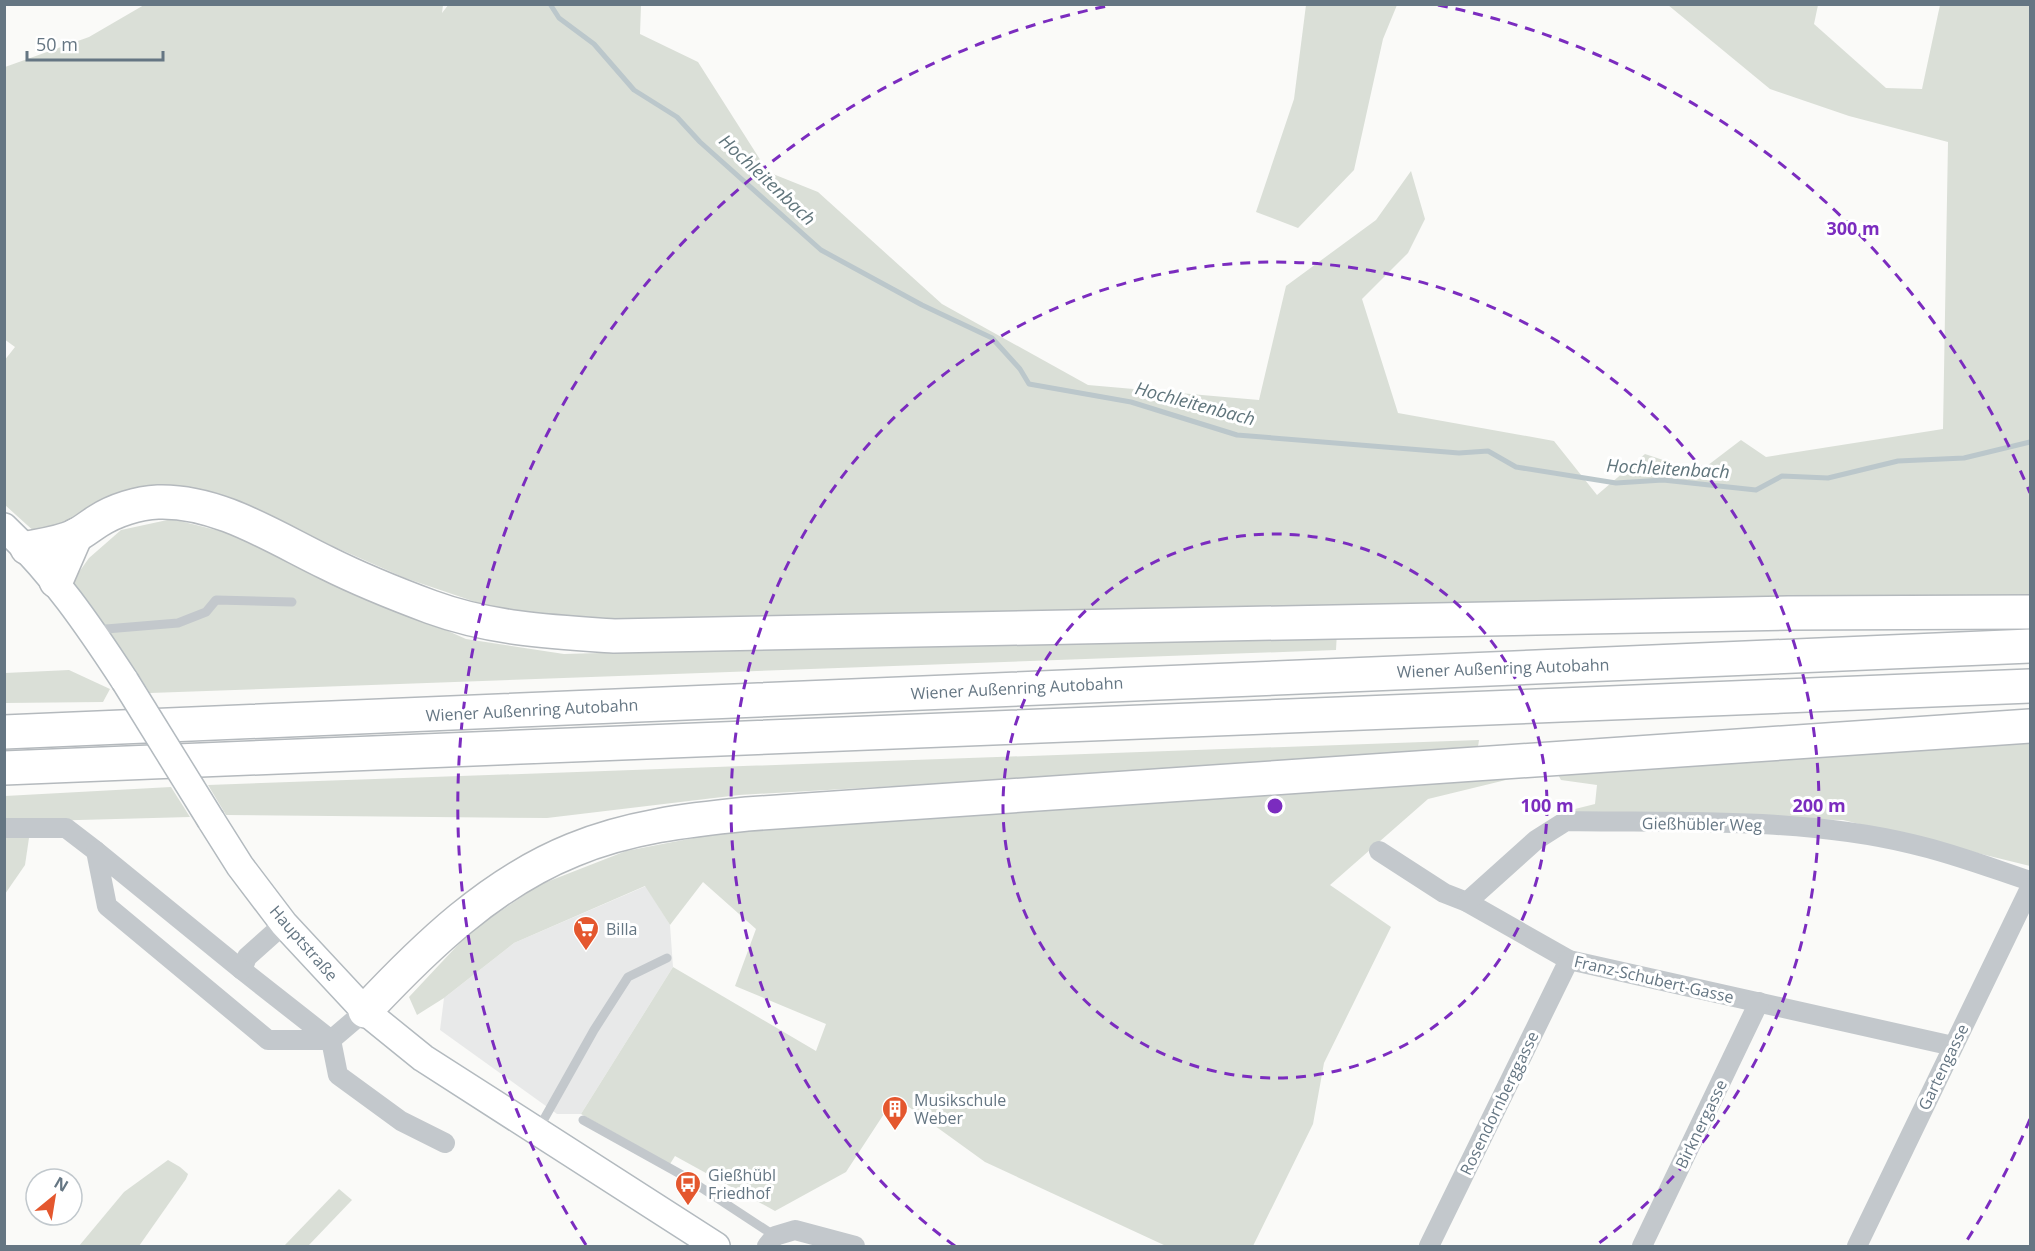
<svg xmlns="http://www.w3.org/2000/svg" width="2035" height="1251" viewBox="0 0 2035 1251" font-family="'Open Sans',sans-serif">
	<style>
		.built { fill: #e8e9e9 }
		.green { fill: #dadfd7 }
		.lines { fill: none; stroke-linecap: round; stroke-linejoin: round }
		.stream { stroke: #bbc7cb; stroke-width: 5 }
		.secondary-casing { stroke: #b3babf; stroke-width: 30 }
		.highway-casing { stroke: #b4b9bd; stroke-width: 36 }
		.lane { stroke: #c3c8cc; stroke-width: 9 }
		.street { stroke: #c3c8cc; stroke-width: 20 }
		.secondary { stroke: #fff; stroke-width: 27 }
		.highway { stroke: #fff; stroke-width: 33 }
		.secondary-bridge-casing { stroke: #b3babf; stroke-width: 30; stroke-linecap: butt }
		.secondary-bridge { stroke: #fff; stroke-width: 27 }
		.ring { fill: none; stroke: #7b2cbf; stroke-width: 3; stroke-dasharray: 10 8 }
		.labels { text-anchor: middle; stroke-width: 6; stroke-linejoin: round; paint-order: stroke }
		.street-label { font-size: 16px; fill: #657683; stroke: #fff }
		.poi-label { font-size: 16px; fill: #657683; stroke: #fff; text-anchor: start }
		.water-label { font-size: 18px; font-style: italic; fill: #60757c; stroke: #fff }
		.centre { fill: #7b2cbf; stroke: #fff; stroke-width: 3 }
		.ring-label { font-size: 18px; text-anchor: middle; font-weight: bold; fill: #7b2cbf; stroke: #fff; stroke-width: 6; stroke-linejoin: round; paint-order: stroke }
	</style>
	<rect width="100%" height="100%" fill="#fafaf8"/>
	<!-- built -->
	<path class="built" d="M646,886L670,925L673,967L581,1114H557L440,1030L444,998L514,943Z"/>
	<!-- green -->
	<g class="green">
		<path d="M449,4L641,5L640,34L698,62L768,172L818,192L942,304L1088,385L1259,400L1286,286L1376,220L1411,171L1425,219L1408,253L1362,299L1398,413L1554,441L1597,495L1645,454L1699,472L1741,440L1766,457L1943,429L1948,142L1849,116L1770,89L1668,5H1818L1814,24L1886,88L1922,89L1940,5H2030V597L1271,612L625,619L505,612L405,578L244,507L37,534L5,505L4,361L15,347L4,339L5,67L89,37L144,5H443L442,13Z"/>
		<path d="M1306,5H1397L1383,39L1354,170L1298,228L1256,212L1294,99Z"/>
		<path d="M172,519L228,533L466,639L564,654L1337,632L1336,650L150,693L138,674L111,642L72,582L89,558L121,530Z"/>
		<path d="M69,670L110,689L103,702L5,703V673Z"/>
		<path d="M2030,736V866L1843,820L1555,814L1595,804L1597,785L1561,780L1556,771Z"/>
		<path d="M1479,740L1477,753L739,795L547,818L226,815L208,785Z"/>
		<path d="M1510,779L1428,799L1330,885L1391,927L1324,1063L1313,1124L1253,1246H1166L985,1162L895,1097L846,1172L775,1211L675,1156L670,1164L581,1114L673,967L816,1051L826,1024L735,986L756,929L703,882L670,925L645,886L514,943L444,998L417,1015L409,997L470,932L539,885L626,851L766,824Z"/>
		<path d="M171,787L190,817L5,822V796Z"/>
		<path d="M5,837L29,838L25,865L5,894Z"/>
		<path d="M168,1160L180,1167L188,1174L186,1179L139,1246H79L124,1192Z"/>
		<path d="M339,1189L352,1200L308,1246H284Z"/>
	</g>
	<g class="lines">
		<!-- stream -->
		<path class="stream" d="M550,4L559,18L594,44L634,90L677,117L700,142L821,250L922,305L992,338L1020,369L1029,384L1131,402L1237,435L1459,453L1488,451L1516,467L1616,483L1663,480L1756,490L1782,476L1828,478L1898,461L1964,458L2030,442"/>
		<defs>
			<g id="secondary">
				<path d="M4,527C53,573 89,626 125,681"/>
				<path d="M211,820L240,866L284,924L365,1011L423,1058L716,1246"/>
			</g>
			<g id="highway">
				<path d="M27,548C43,545 60,543 75,536C83,532 90,526 98,521C115,510 138,503 158,502C218,500 275,538 327,563C361,580 396,594 431,607C491,629 552,632 614,636L1788,613L2030,612"/>
				<path d="M56,581L76,535"/>
				<path d="M4,732L2030,646"/>
				<path d="M4,768L2030,686"/>
				<path d="M365,1011C425,947 491,883 573,850C628,827 688,820 747,814L2030,726"/>
			</g>
		</defs>
		<!-- secondary casing -->
		<use href="#secondary" class="secondary-casing"/>
		<!-- highway casing -->
		<use href="#highway" class="highway-casing"/>
		<!-- lane -->
		<g class="lane">
			<path d="M94,630L178,623L206,612L216,600L292,602"/>
			<path d="M583,1120L682,1175L775,1236"/>
			<path d="M539,1128L594,1030L628,977L667,958"/>
		</g>
		<!-- street -->
		<g class="street">
			<path d="M4,828H66L96,851"/>
			<path d="M1379,851L1444,893L1467,902L1569,960L1953,1046"/>
			<path d="M1467,902L1536,840L1566,821C1680,823 1801,817 1912,844C1952,853 1991,868 2030,881"/>
			<path d="M284,924L247,957L242,970L331,1040L365,1011"/>
			<path d="M242,970L96,851L107,906L268,1040H331L338,1075L401,1121L445,1143"/>
			<path d="M767,1246L775,1236L795,1230L855,1246"/>
			<path d="M1429,1246L1569,960"/>
			<path d="M1642,1246L1759,1002"/>
			<path d="M1857,1246L2030,888"/>
		</g>
		<!-- secondary -->
		<use href="#secondary" class="secondary"/>
		<!-- highway -->
		<use href="#highway" class="highway"/>
		<defs>
			<path id="secondary-bridge" d="M125,681L211,820"/>
		</defs>
		<!-- secondary-bridge casing -->
		<use href="#secondary-bridge" class="secondary-bridge-casing"/>
		<!-- secondary-bridge -->
		<use href="#secondary-bridge" class="secondary-bridge"/>
	</g>
	<!-- distance rings -->
	<g class="ring">
		<circle cx="1275" cy="806" r="272"/>
		<path d="M955 1246A544 544 0 1 1 1595 1246"/>
		<path d="M2030 1119A817 817 0 0 1 1964 1245M586 1245A817 817 0 0 1 1112 5M1438 5A817 817 0 0 1 2030 493"/>
	</g>
	<!-- icons -->
	<defs>
		<symbol id="supermarket-pin" viewBox="-11 -11 22 30"><path d="M0 17L-7.5 6A9.5 9.5 0 1 1 7.5 6Z" fill="#e4572e" stroke="#fff"/><path d="M-6-5.5h2.5l.6 2H6L4.5 2H-2.5L-4.4-4H-6ZM-1.5 3.2a1.3 1.3 0 1 0 .1 0ZM3 3.2a1.3 1.3 0 1 0 .1 0Z" fill="#fff"/></symbol>
		<symbol id="building-pin" viewBox="-11 -11 22 30"><path d="M0 17L-7.5 6A9.5 9.5 0 1 1 7.5 6Z" fill="#e4572e" stroke="#fff"/><path d="M-4-6H4V6H1V3H-1V6H-4ZM-2.5-4.3h1.7v1.8h-1.7ZM.8-4.3h1.7v1.8H.8ZM-2.5-1h1.7V.8h-1.7ZM.8-1h1.7V.8H.8Z" fill="#fff"/></symbol>
		<symbol id="bus-pin" viewBox="-11 -11 22 30"><path d="M0 17L-7.5 6A9.5 9.5 0 1 1 7.5 6Z" fill="#e4572e" stroke="#fff"/><path d="M-5-6H5V4H4V6H2V4H-2V6H-4V4H-5ZM-3.5-4V0h7V-4ZM-3.5 1.2v1.5H-2V1.2ZM2 1.2v1.5H3.5V1.2Z" fill="#fff"/></symbol>
	</defs>
	<g fill-rule="evenodd">
		<use href="#supermarket-pin" x="571" y="914" width="30" height="40"/>
		<use href="#building-pin" x="880" y="1094" width="30" height="40"/>
		<use href="#bus-pin" x="673" y="1169" width="30" height="40"/>
	</g>
	<g class="labels">
		<!-- street labels -->
		<g class="street-label">
			<text transform="translate(1503 668) rotate(-2)" y="6">Wiener Außenring Autobahn</text>
			<text transform="translate(1017 688) rotate(-3)" y="6">Wiener Außenring Autobahn</text>
			<text transform="translate(532 710) rotate(-3)" y="6">Wiener Außenring Autobahn</text>
			<text transform="translate(1702 824) rotate(1)" y="6">Gießhübler Weg</text>
			<text transform="translate(304 943) rotate(49)" y="6">Hauptstraße</text>
			<text transform="translate(1654 979) rotate(13)" y="6">Franz-Schubert-Gasse</text>
			<text transform="translate(1943 1067) rotate(-64)" y="6">Gartengasse</text>
			<text transform="translate(1499 1103) rotate(-64)" y="6">Rosendornberggasse</text>
			<text transform="translate(1701 1124) rotate(-64)" y="6">Birknergasse</text>
		</g>
		<!-- poi labels -->
		<g class="poi-label">
			<text x="606" y="935">Billa</text>
			<text x="914" y="1106">Musikschule<tspan x="914" dy="18">Weber</tspan></text>
			<text x="708" y="1181">Gießhübl<tspan x="708" dy="18">Friedhof</tspan></text>
		</g>
		<!-- water labels -->
		<g class="water-label">
			<text transform="translate(767 180) rotate(43)" y="6">Hochleitenbach</text>
			<text transform="translate(1195 404) rotate(15)" y="6">Hochleitenbach</text>
			<text transform="translate(1668 469) rotate(3)" y="6">Hochleitenbach</text>
		</g>
	</g>
	<circle cx="1275" cy="806" r="9" class="centre"/>
	<g class="ring-label">
		<text x="1853" y="235">300 m</text>
		<text x="1547" y="812">100 m</text>
		<text x="1819" y="812">200 m</text>
	</g>
	<!-- border -->
	<rect width="2035" height="1251" fill="none" stroke="#657683" stroke-width="12"/>
	<!-- north arrow -->
	<g transform="translate(54 1197) rotate(30)"><circle r="28" fill="#ffffff" stroke="#c1c8cd" stroke-width="1.5"/>
	<path d="M0-4.5L10 22L0 15L-10 22Z" fill="#e4572e"/>
	<text y="-9" font-size="16" font-weight="bold" text-anchor="middle" fill="#657683">N</text>
	</g>
	<!-- scale -->
	<path d="M27 51v9h136v-9" fill="none" stroke="#657683" stroke-width="3"/>
	<text x="36" y="51" font-size="18" fill="#657683" stroke="#ffffff" stroke-width="4.5" paint-order="stroke">50 m</text>
</svg>
